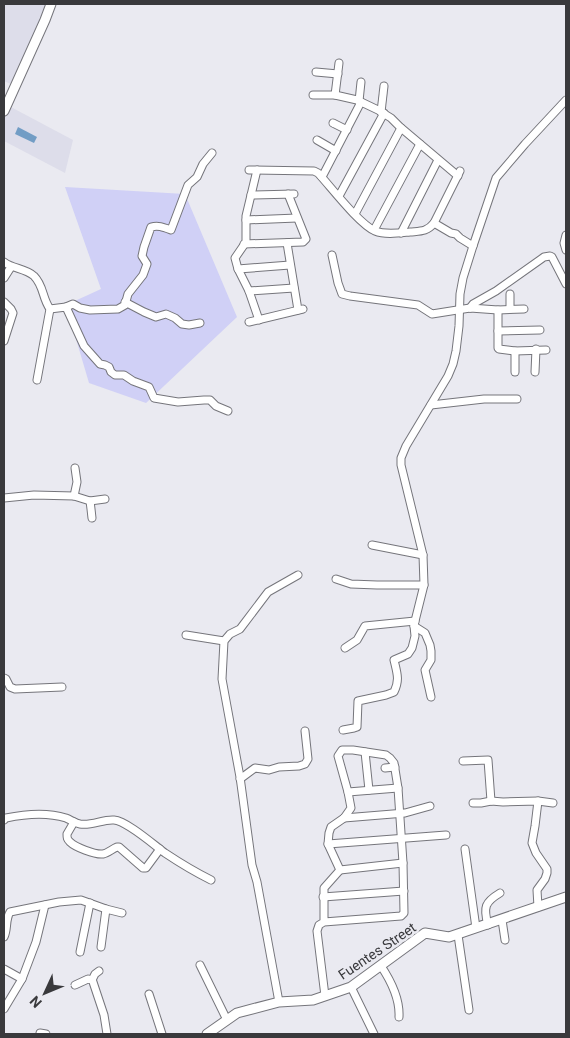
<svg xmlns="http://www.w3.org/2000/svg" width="570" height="1038" viewBox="0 0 570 1038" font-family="Roboto,sans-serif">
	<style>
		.built { fill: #ddddea }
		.green { fill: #d0d0f6 }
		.water { fill: #729dc5 }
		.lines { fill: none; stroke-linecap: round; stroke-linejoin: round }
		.minor-casing { stroke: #75757b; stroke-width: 9 }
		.tertiary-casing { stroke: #75757b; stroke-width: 11 }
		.minor { stroke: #fff; stroke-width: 7 }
		.tertiary { stroke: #fff; stroke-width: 9 }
		.labels { text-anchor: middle; stroke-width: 5; stroke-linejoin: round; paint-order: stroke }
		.street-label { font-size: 14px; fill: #39393c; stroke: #eaeaf1 }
	</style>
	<rect width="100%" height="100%" fill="#eaeaf1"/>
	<!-- built -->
	<g class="built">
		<path d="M4,4H49L13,85L4,81Z"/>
		<path d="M9,106L73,140L65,173L4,141V116Z"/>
	</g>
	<!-- green -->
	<path class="green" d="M65,187L185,194L237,317L146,403L89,383L66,305L101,289Z"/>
	<!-- water -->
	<path class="water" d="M18,127L37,137L34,143L15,134Z"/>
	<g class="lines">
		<defs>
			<g id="minor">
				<path d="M316,72L338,74"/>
				<path d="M313,95H335L357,100L378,110L391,118L400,127L458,176"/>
				<path d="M335,95L339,63"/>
				<path d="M359,101L361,82"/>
				<path d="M381,112L384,86"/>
				<path d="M333,123L347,130"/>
				<path d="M317,140L336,151"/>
				<path d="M249,170L314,171L318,173C331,187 359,224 375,231C385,235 399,233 410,232C420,231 427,232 434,223L460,171"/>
				<path d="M257,170L246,216V242L235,258L238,269L249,291L259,320"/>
				<path d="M322,177L361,102"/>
				<path d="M251,195L294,194"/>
				<path d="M339,196L384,113"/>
				<path d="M355,214L401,128"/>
				<path d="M246,220L297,218"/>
				<path d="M434,223L451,233L456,234L460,238L473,246"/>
				<path d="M374,230L420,144"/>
				<path d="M401,233L438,160"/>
				<path d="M566,235L564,243L566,250"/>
				<path d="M287,243L298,310"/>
				<path d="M244,244L303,242L306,239L288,194"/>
				<path d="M332,255L338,283L342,294L350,296L418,305L432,314L470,308L498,310L524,309"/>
				<path d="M4,262C13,269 25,268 34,276C44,286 42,298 50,309L37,380"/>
				<path d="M238,269L290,265"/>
				<path d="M4,278L11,267"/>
				<path d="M249,291L294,288"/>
				<path d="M510,294V309"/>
				<path d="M4,302L11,309L13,313L4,341"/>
				<path d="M125,302L144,312L156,317L166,314L175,318L182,324L189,325L200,323"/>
				<path d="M66,307L73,304L80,308L90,310L118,309L125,305L128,294L143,275L147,264L142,256L144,247L151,227C158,225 163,227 171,230L188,185L197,177L203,164L212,153"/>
				<path d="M470,308L473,304L496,291L544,257L550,256L552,257L566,284"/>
				<path d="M50,309L66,307L84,346L100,364L105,365L109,367L111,372L115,375H124L133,381L149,387L154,398L178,402L204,400H210L216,406L228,411"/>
				<path d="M498,310V348L499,349L515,351L546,350"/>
				<path d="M249,322L303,309"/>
				<path d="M498,331L540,330"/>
				<path d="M515,351V372"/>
				<path d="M535,372L536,349"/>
				<path d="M431,405L484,399H517"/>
				<path d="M74,496L77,482L75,468"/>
				<path d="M4,498L34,495L74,496L90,501L105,499"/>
				<path d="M90,501L91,509L92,518"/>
				<path d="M372,545L423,555"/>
				<path d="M336,579L351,584L377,585H424"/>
				<path d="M414,626L425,633L430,645L431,651V660L425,670L431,697"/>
				<path d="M186,635L224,641"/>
				<path d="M345,648L357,640L365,626L415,621"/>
				<path d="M4,678L6,679L10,687L15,689L62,687"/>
				<path d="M343,730L354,728L357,727L358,701L386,695L394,692C400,680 397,673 394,660L408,654L412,648L415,636L414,626L415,621L424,585L423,555L401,465V458L406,446L448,376L453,364L456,351L459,326L460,294L463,278L473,246L496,178L525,144L566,100"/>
				<path d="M365,752L369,790"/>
				<path d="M463,761L488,760L491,801"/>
				<path d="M385,768L395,767"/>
				<path d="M240,779L255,768L269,770L279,767L299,766L305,764L308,759L305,731"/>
				<path d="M348,792L398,788"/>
				<path d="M538,801L535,826L532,843L536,853L547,869V873L545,879L537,890L538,907"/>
				<path d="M473,803H481L491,801L503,802L538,801L553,803"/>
				<path d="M344,818L405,813L430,806"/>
				<path d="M4,820L6,818C25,814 47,812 66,818C71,820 75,823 80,824C92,826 103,819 114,820C127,821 154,845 165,853C180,863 195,872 211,880"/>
				<path d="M74,822L67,834C67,838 67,839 70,842C75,847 95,855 103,854C108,853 112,849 117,847H119L143,868H146L160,849"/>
				<path d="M328,844L446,835"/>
				<path d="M465,849L476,928"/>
				<path d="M340,870L403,863"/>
				<path d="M323,897L404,891"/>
				<path d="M502,920L505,940"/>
				<path d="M324,922V888L340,870L328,844L329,833L331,827L344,818L351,808L348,792L338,756L342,750H353L386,755L390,758L394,763L398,788L403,863L404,913L401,916L324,922L319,925L317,931L325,996"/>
				<path d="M488,925C483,907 485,902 500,893"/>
				<path d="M458,935L469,1010"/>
				<path d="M4,937C8,929 5,920 10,912L59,902L81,900L106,909L122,913"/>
				<path d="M101,947L106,909"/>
				<path d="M80,952L90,903"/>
				<path d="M200,965L227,1020"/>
				<path d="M381,966C391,981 400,999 399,1017"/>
				<path d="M4,969L22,979"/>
				<path d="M92,980L95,974L99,971"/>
				<path d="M75,985L88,979L92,980L93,982L104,1015L107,1034"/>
				<path d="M351,987L374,1034"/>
				<path d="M149,994L162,1034"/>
				<path d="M279,1002L257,882L252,865L240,777L222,679L224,641L230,634L240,629L268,592L298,575"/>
				<path d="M4,1009L22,979L36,942L45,905"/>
				<path d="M40,1033L46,1034"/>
			</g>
			<g id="tertiary">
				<path d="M4,111L45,20L51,4"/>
				<path d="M207,1034L237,1013L279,1002L313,1000L351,987L425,933L449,937L566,897"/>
			</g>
		</defs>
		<!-- minor casing -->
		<use href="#minor" class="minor-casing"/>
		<!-- tertiary casing -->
		<use href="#tertiary" class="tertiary-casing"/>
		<!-- minor -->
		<use href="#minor" class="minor"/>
		<!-- tertiary -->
		<use href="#tertiary" class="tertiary"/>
	</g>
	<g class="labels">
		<!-- street labels -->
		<g class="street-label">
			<text transform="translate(377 951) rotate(-34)" y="5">Fuentes Street</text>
		</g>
	</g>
	<!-- border -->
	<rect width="570" height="1038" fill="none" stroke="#39393c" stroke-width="10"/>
	<!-- north arrow -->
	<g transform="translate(45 993) rotate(226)" stroke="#eaeaf1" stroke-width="4" paint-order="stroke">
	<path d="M0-4L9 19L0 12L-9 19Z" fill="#39393c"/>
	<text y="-8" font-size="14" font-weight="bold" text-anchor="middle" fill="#39393c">N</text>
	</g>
</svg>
